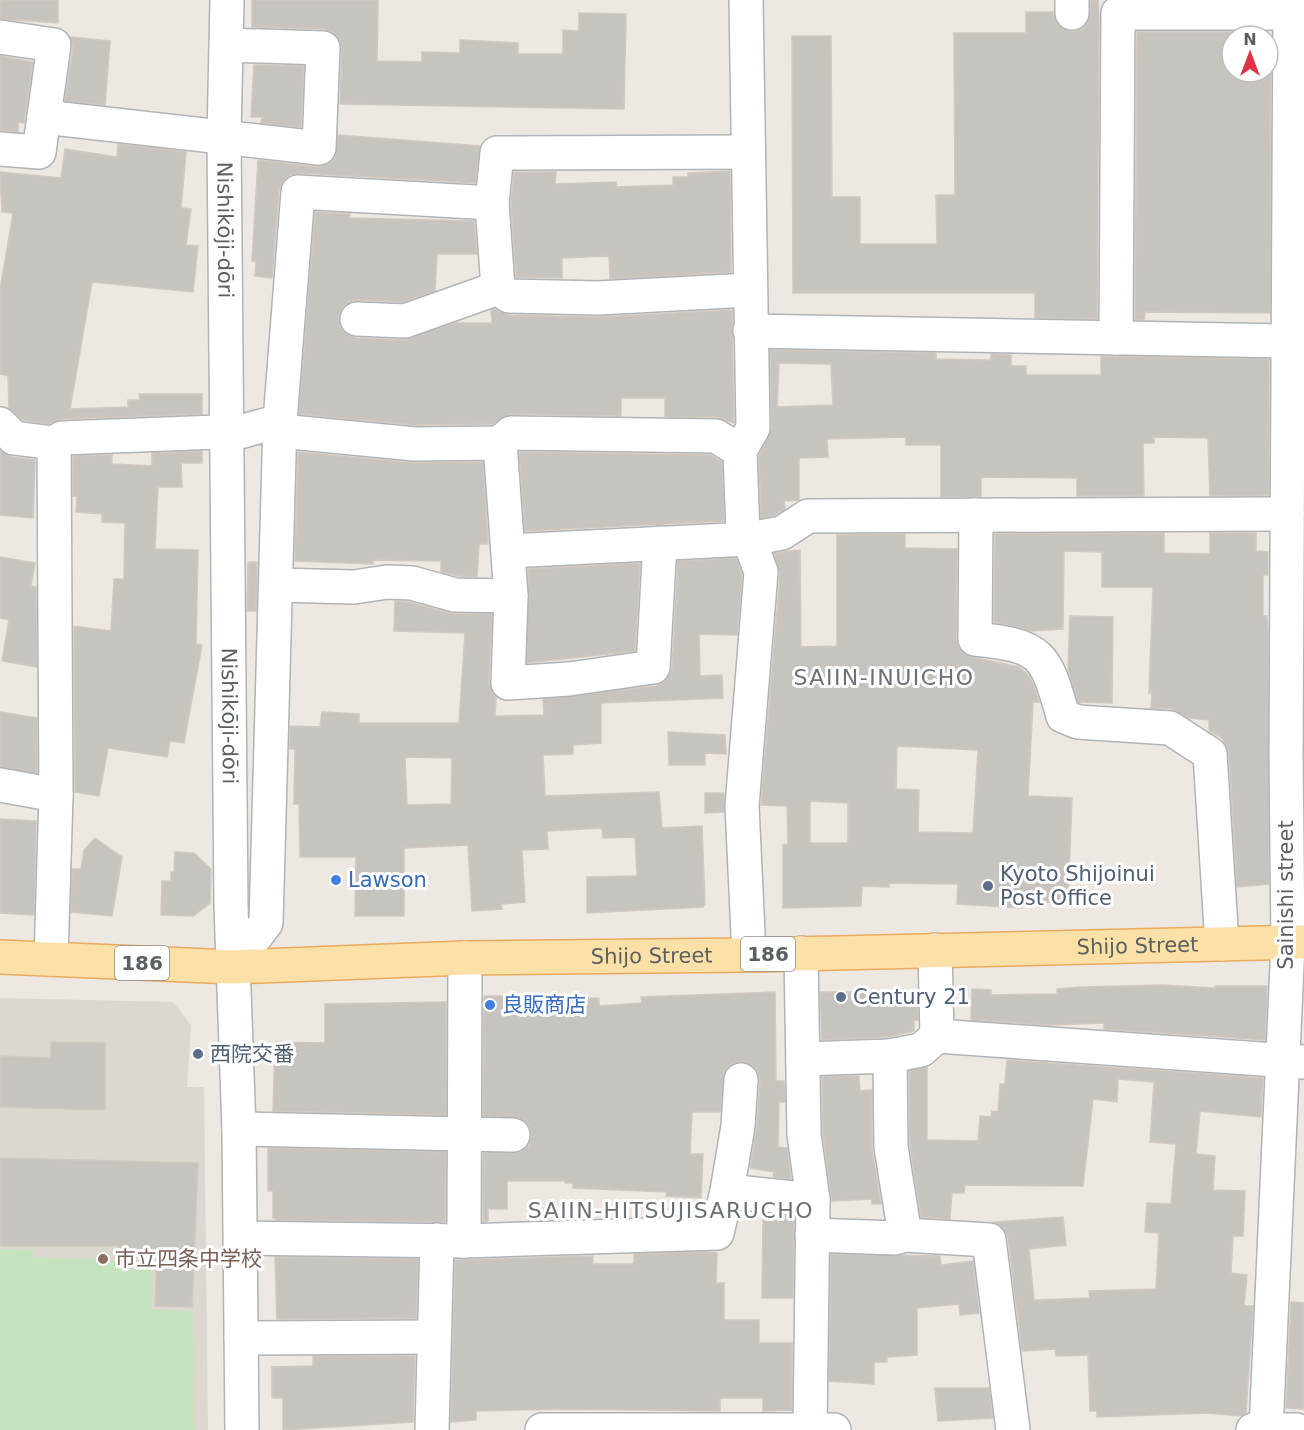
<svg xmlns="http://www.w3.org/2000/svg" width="1304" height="1430" viewBox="0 0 1304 1430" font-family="'DejaVu Sans','Noto Sans JP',sans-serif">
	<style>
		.education { fill: #dcd8d0 }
		.green { fill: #c5e3bf }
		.building { fill: #c7c3be; stroke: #d1c9c1; stroke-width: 1.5; fill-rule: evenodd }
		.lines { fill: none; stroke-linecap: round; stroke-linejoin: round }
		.minor-casing { stroke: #b0b4b7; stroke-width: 36 }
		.major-casing { stroke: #ebab5d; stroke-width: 36 }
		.minor { stroke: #fff; stroke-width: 33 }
		.major { stroke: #fbe0a8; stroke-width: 33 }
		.shop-dot { fill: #3f7fe0; stroke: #fff; stroke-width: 2 }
		.service-dot { fill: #5c6f8a; stroke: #fff; stroke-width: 2 }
		.education-dot { fill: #8d6e63; stroke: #fff; stroke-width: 2 }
		.labels { text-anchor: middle; stroke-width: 6; stroke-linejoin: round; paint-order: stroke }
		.shield { fill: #fff; stroke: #8c8f91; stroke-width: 1.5 }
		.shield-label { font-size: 20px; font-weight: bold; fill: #5a5f62 }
		.street-label { font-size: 21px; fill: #5a5f62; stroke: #fff }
		.service-label { font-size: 21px; fill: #4e5e75; stroke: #fff; text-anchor: start }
		.shop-label { font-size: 21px; fill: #366cbe; stroke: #fff; text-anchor: start }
		.education-label { font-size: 21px; fill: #785e54; stroke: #fff; text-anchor: start }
		.neighbourhood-label { font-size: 22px; letter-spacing: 1.5px; fill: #6b7174; stroke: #fff }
	</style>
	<rect width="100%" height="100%" fill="#ede8e2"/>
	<!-- education -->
	<path class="education" d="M0,998L173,1002L191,1025L187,1087H204L208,1430H0Z"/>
	<!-- green -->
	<path class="green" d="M0,1249L33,1250L34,1257L153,1262L152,1310L193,1311L194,1430H0Z"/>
	<!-- building -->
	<g class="building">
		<path d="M0,0H58V23L0,19Z"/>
		<path d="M252,0H378L377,61L422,62V52L460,53V40L518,43V54H563V30L579,31V13L626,14L624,109L340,104L342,49L339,39L332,32L324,29L252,27Z"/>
		<path d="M1091,0H1098L1099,21L1097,319L1035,318V293H793L792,36H831L832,197H860V244H937L936,195H955L954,33H1026V12H1053L1056,23L1063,29L1073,32L1082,29L1088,23Z"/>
		<path d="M1137,32H1268V36H1232V72H1268V55H1271L1270,313L1145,312L1144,320L1135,319Z"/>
		<path d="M70,37L110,41L105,105L65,101L73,48Z"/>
		<path d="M0,56L33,62L24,123L18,122V132L0,130Z"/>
		<path d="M254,65L304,66L301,127L261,123L262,117H251Z"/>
		<path d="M338,135L480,146L475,183L299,173L290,175L283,181L279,191L272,278L255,276L256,261H252L258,160L317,167L326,165L335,158Z"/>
		<path d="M118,144L186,152L181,208L191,209L186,245L198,246L193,292L92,282L70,409L128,407V400H140L139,394H202V414L61,419L50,424L23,420L9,408L8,376L0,374V290L13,213L2,212L0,172L61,178L65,149L117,157Z"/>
		<path d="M730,171L731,272L610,279L609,256L562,258V278L516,277L511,203L514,172H556L555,184L616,182V187L673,185V177H688V173Z"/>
		<path d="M315,212L350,214L349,218L474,221L477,254H437L435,291L402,302L357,300L349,302L342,309L338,318L340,327L346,334L356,338L405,340L454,323H492L491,310L495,309L509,315L598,317L732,310L734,423L716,417H665V398H621V416L511,414L493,424L416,425L299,414Z"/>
		<path d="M770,350L936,353V359L991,360V354L1011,355V366H1026V375H1101V356L1269,359V495L1210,496L1208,438L1154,437V443H1143L1144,496H1077V478L981,477V497H941V445H906V437L827,439L828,457L799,458V500L784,501L785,509L775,515L761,518L759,456L772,428ZM779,363L831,364L833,405L777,407Z"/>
		<path d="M0,451L12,457L35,460L33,518L0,515Z"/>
		<path d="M202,451V463H181L182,487H158L155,549L198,550L196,644L202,645L184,743L170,741L167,757L108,748L99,796L75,792L74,626L111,631L114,579H124L125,523L102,522V514L76,512L77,496H73V456L112,455V464L152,466V453Z"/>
		<path d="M298,452L413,463L483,462L488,544H479L477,577L458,576L441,572V561L373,560V564L295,561Z"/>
		<path d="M519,452L710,455L722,462L724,521L525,531Z"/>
		<path d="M1164,533V553L1210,554V533H1256V551L1268,552V575H1263V616H1267L1268,633L1269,884L1237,887L1229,753L1222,738L1209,731V720L1189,718L1172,709L1151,708L1152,693H1149L1153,587H1102V552L1064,551L1063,629L1031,631L994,622L995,534Z"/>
		<path d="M905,534V548L957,549L956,639L959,648L972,657L1019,667L1029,676L1034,686L1039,702H1033L1028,796L1072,798L1068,903L1022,901V908L957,904L958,884L889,883V887L862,886L861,906L783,908V845L788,844L787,806L761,805L780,574L774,553L800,550L801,647L837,646V535ZM897,746L978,750L973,833L918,832L919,790L896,789ZM810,801L848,803V843H810Z"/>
		<path d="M0,557L35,563L31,586L36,587L37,667L2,661L9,620L0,618Z"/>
		<path d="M736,558L742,575L737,635L699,634L700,676L722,675L723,698L601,703V743L573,745V754L543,755L545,796L659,792L662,828L702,826L705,904L703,907L587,913V877L637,876L635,837L603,838L602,828L547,831L548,849L522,850L525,902L501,904L502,909L472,911L468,845L404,848V916H355L356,857H300L299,804H294L295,749H290V726L320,727L322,712L359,714V723H459L465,633L394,631L395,601L409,602L454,614H492L489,682L496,697L495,716L544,715L543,699L656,686L664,682L672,668L678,561ZM405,757L452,758L451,804L407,805Z"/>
		<path d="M248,562H257L256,611H247Z"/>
		<path d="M640,563L635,651L527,663L528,569Z"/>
		<path d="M1070,616L1113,617L1112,703L1078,702L1068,670Z"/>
		<path d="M0,712L37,718V773L0,767Z"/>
		<path d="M668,732L725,735L726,754L705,753V765H669Z"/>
		<path d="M705,793H724V812L705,813Z"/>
		<path d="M0,819L36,821L34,915L0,913Z"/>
		<path d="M95,838L122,857L112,916L71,912L72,869H81L84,850Z"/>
		<path d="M175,852L194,853L211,869L210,903L193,916L161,915L162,881H171V872H174Z"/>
		<path d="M1162,985L1215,988L1216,986H1267L1265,1040L1104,1029V1023L1049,1025L971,1020L972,989L991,990V995L1057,994V989L1082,987Z"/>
		<path d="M775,992L776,1081H784L785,1102H779L778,1147L787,1148L791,1179L773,1177L774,1172L750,1168L757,1127L760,1081L758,1072L752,1065L742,1061L732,1064L725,1070L720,1112H692L690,1154H703L701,1198L666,1196L667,1192L573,1188V1183H565V1181H507V1209H488V1221L483,1222V1153L521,1152L529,1145L532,1135L529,1126L522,1119L483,1116L484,996H525V1000L599,998V1006L642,1003L641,997Z"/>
		<path d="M820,992H917L918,1020H914V1031L888,1037L822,1040Z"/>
		<path d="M446,1002V1115L273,1111L275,1042L325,1043V1004Z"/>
		<path d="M51,1042L105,1043V1110L0,1107V1056L51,1058Z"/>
		<path d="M1007,1060L1263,1078L1261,1117L1200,1111L1196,1154L1215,1156L1213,1190L1245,1191L1243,1236H1233L1231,1273L1247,1275L1244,1306H1253L1246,1413L1242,1416L1207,1413L1097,1417V1411H1090L1088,1355L1056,1356L1055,1349L1022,1351L1008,1238L1004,1229L994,1222L1063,1217L1066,1245L1029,1249L1034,1300L1090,1298L1089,1291L1156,1289L1159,1233L1145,1232L1147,1203L1171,1204L1176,1144L1150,1142L1154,1082L1118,1079L1117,1102L1093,1099L1083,1186L965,1185L964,1193H952L950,1219L921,1217L910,1145L909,1071L927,1067V1140L978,1141L980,1116L991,1117L992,1111L998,1112L1000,1084H1005Z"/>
		<path d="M859,1076L860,1091L872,1090V1150L881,1204H872V1199L832,1201L823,1133L822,1077Z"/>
		<path d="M268,1148L446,1152L445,1222L277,1220L273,1218V1191H268Z"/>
		<path d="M0,1158L198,1163L192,1307L155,1306L157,1254L119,1253V1246H0Z"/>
		<path d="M769,1214L794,1217L793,1298H762L763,1218H768Z"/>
		<path d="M706,1252L717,1253L716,1283H724V1320H759V1343H792V1410L763,1411V1398H720V1411L571,1409L476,1411V1420L451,1422L455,1260L593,1256V1264H634V1254Z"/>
		<path d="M831,1254L940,1256L941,1265L973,1261L979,1313L960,1315L959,1304L917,1308V1355L887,1357V1362H874V1384L829,1381Z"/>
		<path d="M275,1257L418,1259L416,1318L277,1319Z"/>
		<path d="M1291,1302L1304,1303V1409L1286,1408Z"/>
		<path d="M313,1356H415L413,1422L283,1430V1398H272V1367L313,1366Z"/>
		<path d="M935,1388H989L993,1418L938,1421Z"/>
	</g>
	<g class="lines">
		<defs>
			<g id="minor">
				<path id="s1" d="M227,0L224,137L231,906L239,1129L242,1430"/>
				<path d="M746,0L753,428L740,451L743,533L749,539L761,572L742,806L749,955"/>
				<path d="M1072,13V0"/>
				<path d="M0,37L54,45L39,152L0,149"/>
				<path d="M44,117L319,148L323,48L227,45"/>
				<path d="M498,288L509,296L598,298L749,290"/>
				<path d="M357,319L405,321L498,288L492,203"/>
				<path d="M750,331L1288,341"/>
				<path d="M1116,338L1118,13H1304"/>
				<path d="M0,424L14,438L54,443L62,438L243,431L280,421"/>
				<path d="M280,431L415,444L500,443L511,596L508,683L569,679L653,667L660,543"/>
				<path d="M500,443L511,433L716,436L740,451"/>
				<path d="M976,515L975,639C1042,646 1045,653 1063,716L1078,722L1170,728L1210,754L1222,944"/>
				<path d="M509,551L749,539L782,533L808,516L1287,514"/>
				<path d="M277,585L354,587L387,582L412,583L455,595L511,596"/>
				<path d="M0,785L56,795"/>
				<path d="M801,953L804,1134L813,1200L810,1429"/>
				<path d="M51,959L56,795L54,443"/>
				<path d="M232,967L266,923L280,421L298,192L492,203L497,153L748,152"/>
				<path d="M937,1036L1303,1062"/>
				<path d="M890,1056L891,1147L905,1235"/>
				<path d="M803,1059L890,1056L921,1050L937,1036L935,950"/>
				<path d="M239,1129L513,1135"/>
				<path d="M727,1191L738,1126L741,1080"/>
				<path d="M812,1235L895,1238L905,1235L989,1240L1013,1430"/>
				<path d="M241,1238L464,1241L717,1233L727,1191L813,1200"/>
				<path d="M464,1241L465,958"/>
				<path d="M241,1338L433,1337"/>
				<path d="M432,1430L437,1240"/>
				<path d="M542,1430H834"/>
				<path d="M1253,1430H1296"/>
				<path d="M1266,1430L1288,943L1286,756L1290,0"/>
			</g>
			<g id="major">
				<path id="s2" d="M0,957L232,967L465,958L749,955L1304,942"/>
			</g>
		</defs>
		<!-- minor casing -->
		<use href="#minor" class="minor-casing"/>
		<!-- major casing -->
		<use href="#major" class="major-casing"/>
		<!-- minor -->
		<use href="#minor" class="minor"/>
		<!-- major -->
		<use href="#major" class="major"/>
	</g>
	<!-- markers -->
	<g class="shop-dot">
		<circle cx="336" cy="880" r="6"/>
		<circle cx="490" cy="1005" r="6"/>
	</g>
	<g class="service-dot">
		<circle cx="988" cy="886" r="6"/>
		<circle cx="841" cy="997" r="6"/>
		<circle cx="198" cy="1054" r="6"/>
	</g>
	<circle class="education-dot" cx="103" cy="1259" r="6"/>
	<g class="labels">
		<!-- shield labels -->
		<g class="shield">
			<rect x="741" y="937" width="54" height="34" rx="4.5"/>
			<rect x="115" y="946" width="54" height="34" rx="4.5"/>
		</g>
		<g class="shield-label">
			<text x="768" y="961">186</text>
			<text x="142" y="970">186</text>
		</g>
		<!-- street labels -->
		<g class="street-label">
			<text dy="7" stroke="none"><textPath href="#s1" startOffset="230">Nishikōji-dōri</textPath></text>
			<text dy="7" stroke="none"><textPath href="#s1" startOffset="716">Nishikōji-dōri</textPath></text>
			<text transform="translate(1286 895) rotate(-90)" y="7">Sainishi street</text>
			<text dy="7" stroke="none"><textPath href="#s2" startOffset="1138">Shijo Street</textPath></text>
			<text dy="7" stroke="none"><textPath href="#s2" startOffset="652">Shijo Street</textPath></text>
		</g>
		<!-- service labels -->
		<g class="service-label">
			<text x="1000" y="881">Kyoto Shijoinui<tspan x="1000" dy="24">Post Office</tspan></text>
			<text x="853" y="1004">Century 21</text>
			<text x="210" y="1061">西院交番</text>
		</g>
		<!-- shop labels -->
		<g class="shop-label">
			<text x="348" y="887">Lawson</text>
			<text x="502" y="1012">良販商店</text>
		</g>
		<!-- education labels -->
		<g class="education-label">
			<text x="115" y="1266">市立四条中学校</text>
		</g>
		<!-- neighbourhood labels -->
		<g class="neighbourhood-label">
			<text x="884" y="685">SAIIN-INUICHO</text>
			<text x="671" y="1218">SAIIN-HITSUJISARUCHO</text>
		</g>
	</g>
	<!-- north arrow -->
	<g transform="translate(1250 54)"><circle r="28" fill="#ffffff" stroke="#bdbfc0" stroke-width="1.5"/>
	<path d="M0-4.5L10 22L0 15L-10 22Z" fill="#e13343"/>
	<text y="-9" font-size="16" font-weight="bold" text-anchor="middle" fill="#5a5f62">N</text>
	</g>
</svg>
